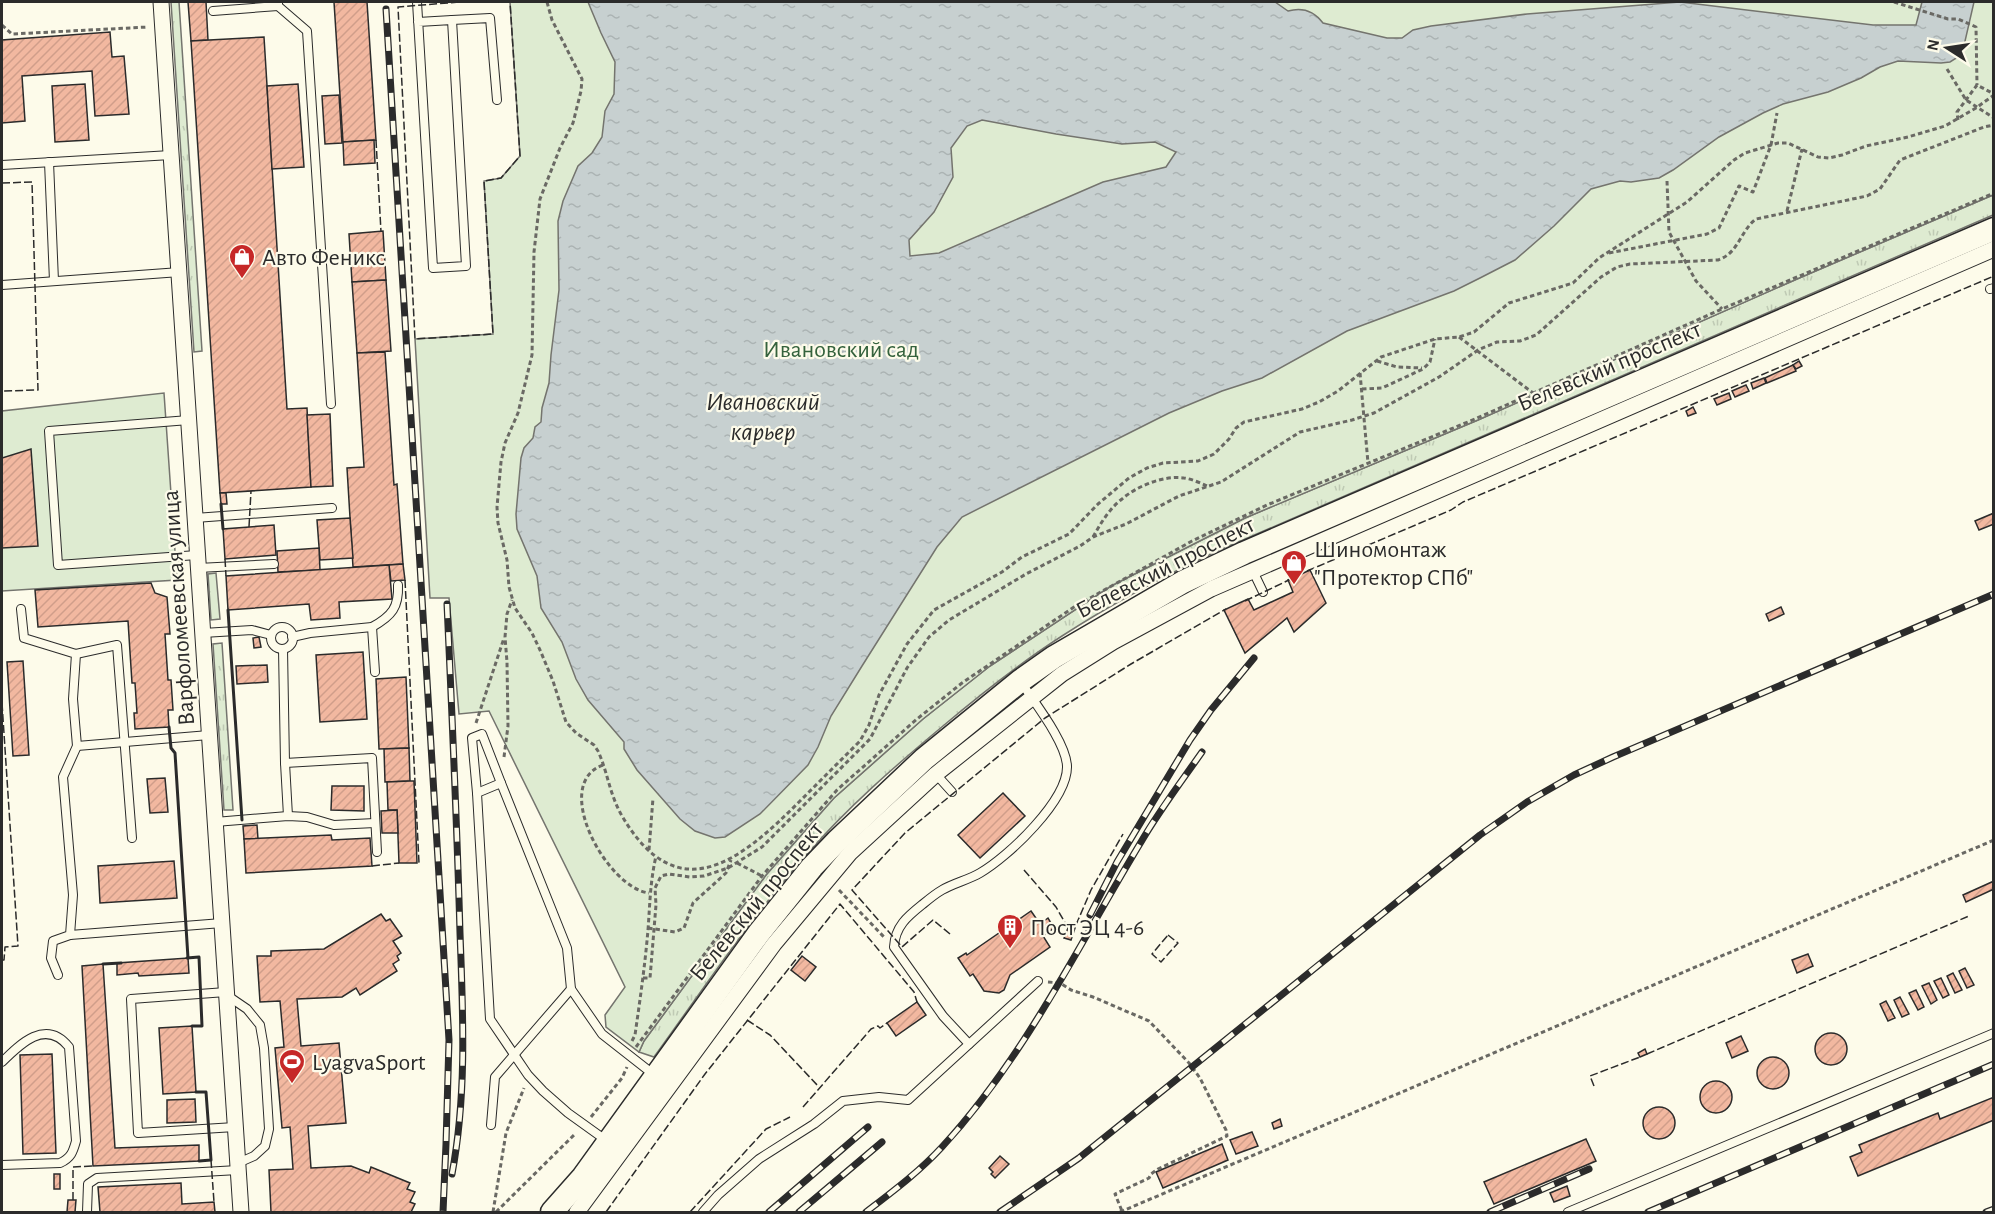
<svg xmlns="http://www.w3.org/2000/svg" width="1995" height="1214" viewBox="0 0 1995 1214" font-family="'Alegreya Sans',sans-serif">
	<style>
		.grass { fill: url(#grass-tufts); stroke: #74746e; stroke-width: 1.5 }
		.park { fill: #deebd1; stroke: #74746e; stroke-width: 1.5 }
		.water { fill: url(#water-ripples); stroke: #74746e; stroke-width: 1.5; fill-rule: evenodd }
		.building { fill: url(#building-hatch); stroke: #2b2b2b; stroke-width: 1.5 }
		.lines { fill: none; stroke-linecap: round; stroke-linejoin: round }
		.lane-casing { stroke: #2b2b2b; stroke-width: 10 }
		.street-casing { stroke: #2b2b2b; stroke-width: 17 }
		.secondary-casing { stroke: #2b2b2b; stroke-width: 25 }
		.path { stroke: #6a6964; stroke-width: 3; stroke-dasharray: 4.5 3; stroke-linecap: butt }
		.lane { stroke: #fdfbea; stroke-width: 8 }
		.street { stroke: #fdfbea; stroke-width: 15 }
		.secondary { stroke: #fdfbea; stroke-width: 22 }
		.rail-casing { stroke: #2b2b2b; stroke-width: 7 }
		.rail { stroke: #fdfbea; stroke-width: 4.5; stroke-dasharray: 14; stroke-linecap: butt }
		.fence { stroke: #2b2b2b; stroke-width: 1.5; stroke-dasharray: 8 3; stroke-linecap: butt }
		.wall { stroke: #2b2b2b; stroke-width: 3 }
		.labels { text-anchor: middle; stroke-width: 4.5; stroke-linejoin: round; paint-order: stroke }
		.poi-label { font-size: 24px; fill: #2b2b2b; stroke: #fdfbea; text-anchor: start }
		.park-label { font-size: 24px; fill: #34623c; stroke: #fdfbea }
		.street-label { font-size: 24px; fill: #2b2b2b; stroke: #fdfbea }
		.water-label { font-size: 26px; font-style: italic; fill: #2b2b2b; stroke: #fdfbea }
	</style>
	<defs>
		<pattern id="grass-tufts" width="24" height="20" patternUnits="userSpaceOnUse" patternTransform="scale(1.5)"><rect width="24" height="20" fill="#deebd1"/><path d="M3 7l-1-3M5 7V3M7 7l1-3M15 17l-1-3M17 17v-4M19 17l1-3" fill="none" stroke="#bfcab4"/></pattern>
		<pattern id="water-ripples" width="26" height="14" patternUnits="userSpaceOnUse" patternTransform="scale(1.5)"><rect width="26" height="14" fill="#c7d0d0"/><path d="M2 4q2-2 4 0t4 0M15 11q2-2 4 0t4 0" fill="none" stroke="#abb3b3"/></pattern>
		<pattern id="building-hatch" width="6" height="6" patternUnits="userSpaceOnUse" patternTransform="scale(1.5)"><rect width="6" height="6" fill="#f2b8a0"/><path d="M-1 1l2-2M0 6l6-6M5 7l2-2" fill="none" stroke="#d09e8a"/></pattern>
	</defs>
	<rect width="100%" height="100%" fill="#fdfbea"/>
	<!-- grass -->
	<g class="grass">
		<path d="M171,2H179L202,351L194,352Z"/>
		<path d="M1993,195V215L1213,553C1162,577 1110,605 1062,636C1020,663 981,694 943,726C895,766 848,807 807,854C751,917 704,988 654,1057L639,1052L644,1041L766,875L834,798L923,719L990,666L1111,586L1245,518L1478,420L1797,279Z"/>
		<path d="M216,573L220,619L211,620L208,574Z"/>
		<path d="M222,643L233,810H224L213,644Z"/>
	</g>
	<!-- park -->
	<g class="park">
		<path d="M510,2H1993V195L1797,279L1478,420L1245,518L1111,586L990,666L923,719L834,798L766,875L644,1041L639,1052L606,1027L605,1015L625,987L489,711L459,714L449,598H430L415,339L493,334L484,181L501,178L520,156Z"/>
		<path d="M164,393L177,580L2,591V411Z"/>
	</g>
	<!-- water -->
	<path class="water" d="M588,2H1275L1288,11C1302,7 1314,11 1323,23L1387,38H1402L1413,30L1431,26L1527,14L1680,2L1873,25H1916L1922,2H1974L1963,50L1958,57L1950,62L1941,63L1898,61L1880,67L1861,78L1828,92L1783,104L1763,113L1719,137L1673,170L1659,178L1631,182L1620,181L1591,189L1554,226L1515,260L1480,278L1454,291L1347,331L1262,378L1222,391L1169,413L962,517L937,547L862,666L831,716L818,747L808,765L760,814L725,837L715,838L695,831L680,819L637,770L624,749V742L588,700L576,679L562,642L541,608L537,576L517,529L516,514L521,458L524,448L533,438L535,427L541,422L542,408L549,383L551,355L559,290L558,221L563,201L578,166L592,153L602,137L605,111L614,94L615,62L601,33ZM982,120L1056,134L1122,144L1155,142L1176,152L1166,167L1103,182L939,253L910,256L909,240L934,212L953,177L951,148L967,126Z"/>
	<!-- building -->
	<g class="building">
		<path d="M188,2H206L208,40L191,41Z"/>
		<path d="M334,2H367L376,140L343,142Z"/>
		<path d="M110,32L112,57L124,56L129,114L95,116L92,71L22,76L25,121L2,123V40Z"/>
		<path d="M264,37L287,409L307,408L311,487L220,493L191,41Z"/>
		<path d="M85,84L89,140L55,142L52,86Z"/>
		<path d="M298,84L304,167L272,169L267,86Z"/>
		<path d="M339,95L342,143L325,144L322,96Z"/>
		<path d="M374,140L375,163L344,165L343,142Z"/>
		<path d="M383,231L386,280L352,282L349,234Z"/>
		<path d="M386,280L391,351L357,353L352,282Z"/>
		<path d="M385,352L394,485L397,484L403,564L353,567L347,468L364,467L357,353Z"/>
		<path d="M1799,361L1802,366L1796,369L1793,365Z"/>
		<path d="M1793,365L1796,371L1767,383L1765,378Z"/>
		<path d="M1764,378L1766,383L1753,389L1751,383Z"/>
		<path d="M1746,385L1749,391L1735,397L1732,391Z"/>
		<path d="M1729,393L1731,399L1717,405L1714,399Z"/>
		<path d="M1693,407L1696,413L1688,416L1686,411Z"/>
		<path d="M330,414L333,486L311,487L307,415Z"/>
		<path d="M31,449L38,546L2,548V458Z"/>
		<path d="M220,493H226L227,504H221Z"/>
		<path d="M1994,513V524L1979,530L1975,521Z"/>
		<path d="M350,518L353,558L320,560L317,520Z"/>
		<path d="M274,525L276,555L225,559L223,529Z"/>
		<path d="M319,548L320,570L278,572L277,551Z"/>
		<path d="M403,564L405,580L391,581L389,565Z"/>
		<path d="M389,565L392,599L339,602L340,618L311,620L309,604L228,610L226,576Z"/>
		<path d="M1310,570L1326,603L1294,632L1287,618L1245,653L1224,610L1248,599L1254,610L1293,592L1288,580Z"/>
		<path d="M151,583L155,593L167,597L170,634H165L168,680H171L173,710H168L169,727L135,729L134,713H137L135,683H132L128,621L38,627L35,590Z"/>
		<path d="M1781,607L1784,614L1769,621L1766,614Z"/>
		<path d="M259,637L261,647L254,648L253,638Z"/>
		<path d="M363,652L367,719L320,722L316,655Z"/>
		<path d="M23,661L29,755L13,756L7,662Z"/>
		<path d="M267,665L268,682L237,684L236,666Z"/>
		<path d="M406,677L409,748L379,749L376,679Z"/>
		<path d="M409,748L410,781L385,782L384,749Z"/>
		<path d="M165,778L168,812L150,813L147,779Z"/>
		<path d="M410,781H414L417,863H399L397,810H388L387,782Z"/>
		<path d="M332,786H364V811L331,810Z"/>
		<path d="M1003,793L1025,816L980,858L958,835Z"/>
		<path d="M397,810L398,833H382L381,811Z"/>
		<path d="M257,825L258,839H244L243,826Z"/>
		<path d="M331,835L332,840L370,838L372,866L246,873L244,839Z"/>
		<path d="M174,861L177,898L100,903L98,866Z"/>
		<path d="M1994,881V889L1966,902L1963,895Z"/>
		<path d="M1031,911L1040,924L1048,918L1054,928L1043,936L1050,947L1010,975L1004,990L999,993L984,991L973,974L970,976L958,958L966,953L967,955Z"/>
		<path d="M381,914L386,921L390,919L402,936L393,941L401,953L397,956L399,960L393,964L397,971L360,995L356,988L342,997L297,999L301,1046L339,1043L346,1123L308,1126L311,1168L351,1166L369,1173L371,1167L410,1183L407,1189L415,1192L410,1202L415,1204L411,1212H271L269,1170L293,1169L290,1127L282,1128L275,1048L284,1047L280,1001L260,1002L257,956H271V951L324,949Z"/>
		<path d="M1070,923L1076,925L1071,940L1064,938Z"/>
		<path d="M1808,954L1813,966L1797,973L1792,960Z"/>
		<path d="M802,956L816,967L805,981L791,970Z"/>
		<path d="M188,958L189,973L139,976L138,973L117,975V963Z"/>
		<path d="M103,964L115,1148L199,1145V1161L93,1166L82,966Z"/>
		<path d="M1965,968L1974,985L1967,988L1959,971Z"/>
		<path d="M1953,973L1962,990L1955,993L1947,976Z"/>
		<path d="M1941,978L1949,995L1943,998L1934,981Z"/>
		<path d="M1929,983L1937,1000L1931,1004L1922,986Z"/>
		<path d="M1916,990L1924,1007L1918,1010L1909,993Z"/>
		<path d="M1900,997L1909,1014L1902,1017L1894,1000Z"/>
		<path d="M1886,1001L1895,1018L1888,1021L1880,1004Z"/>
		<path d="M917,1002L926,1015L896,1036L887,1023Z"/>
		<path d="M192,1026L196,1092L163,1094L159,1028Z"/>
		<circle cx="1831" cy="1049" r="16"/>
		<path d="M1741,1036L1748,1051L1732,1058L1726,1043Z"/>
		<path d="M1645,1049L1647,1054L1640,1057L1638,1053Z"/>
		<path d="M52,1054L56,1153L23,1154L20,1055Z"/>
		<circle cx="1773" cy="1073" r="16"/>
		<circle cx="1716" cy="1097" r="16"/>
		<path d="M1994,1097V1120L1858,1176L1850,1157L1862,1152L1859,1145L1938,1113L1940,1119Z"/>
		<path d="M195,1099L196,1122L167,1123V1100Z"/>
		<circle cx="1659" cy="1123" r="16"/>
		<path d="M1280,1119L1282,1126L1274,1129L1272,1123Z"/>
		<path d="M1252,1132L1258,1146L1236,1154L1230,1140Z"/>
		<path d="M1586,1139L1596,1161L1494,1204L1484,1182Z"/>
		<path d="M1222,1144L1228,1160L1163,1188L1156,1172Z"/>
		<path d="M1000,1156L1009,1164L995,1178L991,1174L993,1172L989,1168Z"/>
		<rect x="54" y="1174" width="6" height="15"/>
		<path d="M181,1183L182,1204L214,1202L215,1212H100L98,1187Z"/>
		<path d="M1567,1186L1570,1196L1554,1202L1550,1193Z"/>
		<path d="M68,1200H76L75,1212H67Z"/>
	</g>
	<g class="lines">
		<defs>
			<g id="lane">
				<path d="M278,2V6L307,31L331,404"/>
				<path d="M417,2L433,268L466,266L452,20L418,22"/>
				<path d="M213,11L278,6"/>
				<path d="M452,20L490,18L497,100"/>
				<path d="M49,162L54,281"/>
				<path d="M2,165L171,155"/>
				<path d="M2,285L180,272"/>
				<path d="M1990,289L1994,288"/>
				<path d="M189,420L49,431L58,565L197,555"/>
				<path d="M195,518L332,508"/>
				<path d="M198,568L274,564"/>
				<path d="M1252,569L1263,592"/>
				<path d="M21,609L24,638L76,654L73,699L77,746L63,777L73,895L70,935L53,941L51,958L58,975"/>
				<path d="M372,627L375,672"/>
				<circle cx="282" cy="638" r="11"/>
				<path d="M203,633L252,630L271,635"/>
				<path d="M292,637L310,633L372,627C392,616 399,607 398,585"/>
				<path d="M283,649L285,763L288,816"/>
				<path d="M76,654L117,645L132,838"/>
				<path d="M77,746L209,735"/>
				<path d="M285,763L372,758L377,852"/>
				<path d="M934,772L952,792"/>
				<path d="M477,793L472,738L482,734L501,783"/>
				<path d="M215,822L288,816L307,817L334,825L375,823"/>
				<path d="M70,935L222,923"/>
				<path d="M226,992L131,999L138,1133L235,1127"/>
				<path d="M228,996L247,1009L260,1025L264,1048L269,1129L265,1146L254,1156L238,1163"/>
				<path d="M969,1044L943,1016L894,947C895,926 908,916 923,904C929,899 935,894 942,890C954,883 968,880 980,873C1008,857 1068,800 1067,766C1066,742 1034,702 1021,682"/>
				<path d="M2,1062C20,1044 46,1018 69,1047L76,1141C73,1152 71,1158 60,1163L2,1165"/>
				<path d="M491,1125L495,1077L571,989"/>
				<path d="M607,1141L568,1113L543,1091L528,1075L490,1019L477,793L501,783L567,948L571,989L602,1034L653,1074"/>
				<path d="M87,1212L88,1184L97,1178L238,1170"/>
				<path d="M703,1212L718,1195L759,1159L814,1124L843,1101L879,1097L908,1100L1038,981"/>
				<path d="M1568,1212L1994,1033"/>
			</g>
			<g id="street">
				<path d="M161,2L241,1212"/>
				<path d="M577,1212L774,944L850,853L936,774L1062,674L1113,642L1211,589L1994,249"/>
			</g>
			<path id="secondary" d="M552,1212L583,1177L759,933L812,867L837,841L924,759L1020,681L1054,657L1183,582L1244,553L1994,229"/>
		</defs>
		<!-- lane casing -->
		<use href="#lane" class="lane-casing"/>
		<!-- street casing -->
		<use href="#street" class="street-casing"/>
		<!-- secondary casing -->
		<use href="#secondary" class="secondary-casing"/>
		<!-- path -->
		<g class="path">
			<path d="M547,2L552,20L582,79L581,91L573,123L560,148L540,199L534,252L532,355L518,413L505,443L501,462L497,507L498,523L507,560L509,587L515,608L532,633L540,650L553,681L566,722L576,733L594,745L598,751C608,773 609,793 622,816C678,911 740,861 798,803C819,782 839,762 860,741L869,725L879,695L907,644L934,610L1002,572L1022,557L1069,534L1098,504L1129,478L1147,468L1163,463L1198,461L1214,454L1229,439L1236,428L1244,422L1302,409L1319,402L1338,391L1381,357L1435,339L1459,337L1474,332L1509,303L1573,283L1599,258L1687,202L1734,160L1745,153L1778,143H1788L1818,157L1829,158L1842,155L1866,146L1908,137L1945,126L1976,108L1994,95"/>
			<path d="M1894,2L1948,19H1958L1976,27L1977,85"/>
			<path d="M2,25L12,34L148,27"/>
			<path d="M1947,69L1966,100L1994,118"/>
			<path d="M1958,120L1957,112L1977,85L1994,94"/>
			<path d="M1667,181L1669,232L1696,281L1722,309"/>
			<path d="M1787,211L1802,149"/>
			<path d="M1609,253L1707,234L1719,228L1739,186L1753,192L1771,145L1777,113"/>
			<path d="M1459,337L1533,393"/>
			<path d="M1377,361L1397,367L1422,368"/>
			<path d="M1360,373L1368,463"/>
			<path d="M1362,389L1382,388L1423,369L1430,362L1435,339"/>
			<path d="M1093,537C1101,523 1109,509 1122,499C1137,486 1164,475 1184,478C1192,479 1200,483 1207,486"/>
			<path d="M476,723L504,638"/>
			<path d="M504,757L508,726L507,662L505,637L507,614L512,600"/>
			<path d="M603,765C550,784 607,888 649,893"/>
			<path d="M649,850L653,798"/>
			<path d="M737,863L762,876"/>
			<path d="M839,890L884,937"/>
			<path d="M648,928L675,932L684,928L693,903L726,873L731,860"/>
			<path d="M643,978H650L656,905L655,888L661,876L669,874L690,877L704,876L728,868L762,847L870,739L907,668L929,637L949,620L1026,574L1080,546L1093,537L1126,524L1179,496L1221,482L1300,432L1352,420L1374,413L1439,377L1478,350L1497,342L1520,341L1536,335L1601,277L1617,267L1630,264L1718,260C1739,253 1740,231 1756,219L1867,196L1880,189L1900,160L1984,127L1994,125"/>
			<path d="M1048,982L1060,983L1071,990L1093,997L1149,1021L1189,1063L1200,1078L1226,1130L1227,1136L1158,1169L1151,1174L1149,1178L1115,1194L1122,1211"/>
			<path d="M632,1041L635,1035C640,1000 645,965 648,930C650,903 650,883 656,856"/>
			<path d="M636,1047L762,876L837,790L917,719L962,683L1074,607L1192,541L1267,505L1475,419L1722,309L1994,193"/>
			<path d="M591,1117L622,1078L627,1067"/>
			<path d="M493,1212L506,1133L524,1088"/>
			<path d="M496,1212L576,1133"/>
			<path d="M1120,1212L1994,840"/>
		</g>
		<!-- lane -->
		<use href="#lane" class="lane"/>
		<!-- street -->
		<use href="#street" class="street"/>
		<!-- secondary -->
		<use href="#secondary" class="secondary"/>
		<defs>
			<g id="rail">
				<path d="M386,9L449,1040L446,1144L443,1212"/>
				<path d="M447,604C452,714 457,823 460,933C463,1014 467,1094 452,1174"/>
				<path d="M1090,915L1117,862L1190,740L1211,710L1254,658"/>
				<path d="M769,1212L868,1127"/>
				<path d="M799,1212L882,1142"/>
				<path d="M866,1212C892,1192 919,1172 942,1147C1025,1057 1078,946 1141,842C1159,811 1181,782 1202,752"/>
				<path d="M1000,1212L1079,1158L1480,835L1527,802L1574,775L1613,757L1994,594"/>
				<path d="M1490,1212L1589,1169"/>
				<path d="M1648,1212L1994,1064"/>
				<path d="M1986,1212L1994,1209"/>
			</g>
		</defs>
		<!-- rail casing -->
		<use href="#rail" class="rail-casing"/>
		<!-- rail -->
		<use href="#rail" class="rail"/>
		<!-- fence -->
		<g class="fence">
			<path d="M459,2L398,7L415,339L493,334L484,181L501,178L520,156L510,2"/>
			<path d="M376,140L381,232"/>
			<path d="M2,183L32,182L38,390L2,391"/>
			<path d="M249,527L251,491"/>
			<path d="M225,559L226,576"/>
			<path d="M1307,571L1451,510L1463,502L1994,276"/>
			<path d="M405,580L419,863"/>
			<path d="M1245,601L1291,579"/>
			<path d="M2,703L18,946L5,947L4,960H2"/>
			<path d="M372,866L399,863"/>
			<path d="M1024,870L1056,907L1068,928"/>
			<path d="M1076,925L1091,890L1123,834"/>
			<path d="M950,934L933,920L902,947L852,890L905,833L1045,718L1131,664L1226,609"/>
			<path d="M1168,935L1178,943L1161,962L1152,954Z"/>
			<path d="M747,1020L770,1035L819,1087"/>
			<path d="M1647,1054L1969,916"/>
			<path d="M1594,1086L1590,1076L1640,1057"/>
			<path d="M803,1107L871,1029L878,1026L880,1028L887,1023"/>
			<path d="M211,1160L214,1202"/>
			<path d="M73,1200V1167L93,1166"/>
			<path d="M606,1212L705,1074L840,904L914,992L917,1002"/>
			<path d="M690,1212L766,1129L790,1117"/>
		</g>
		<!-- wall -->
		<g class="wall">
			<path d="M221,504L223,529"/>
			<path d="M228,610L242,820"/>
			<path d="M169,727L171,748L175,753L188,958"/>
			<path d="M187,958L199,957L202,1026H192"/>
			<path d="M103,964L121,963"/>
			<path d="M196,1092H206L211,1160L199,1161"/>
		</g>
	</g>
	<!-- icons -->
	<defs>
		<symbol id="shop-pin" viewBox="-11 -11 22 30"><path d="M0 17L-7.5 6A9.5 9.5 0 1 1 7.5 6Z" fill="#c62828" stroke="#fdfbea"/><path d="M-5-2.5h2.3a2.7 3.5 0 0 1 5.4 0H5L5.5 6h-11ZM-1.5-2.5h3a1.5 2.3 0 0 0-3 0Z" fill="#fff"/></symbol>
		<symbol id="building-pin" viewBox="-11 -11 22 30"><path d="M0 17L-7.5 6A9.5 9.5 0 1 1 7.5 6Z" fill="#c62828" stroke="#fdfbea"/><path d="M-4-6H4V6H1V3H-1V6H-4ZM-2.5-4.3h1.7v1.8h-1.7ZM.8-4.3h1.7v1.8H.8ZM-2.5-1h1.7V.8h-1.7ZM.8-1h1.7V.8H.8Z" fill="#fff"/></symbol>
		<symbol id="stadium-pin" viewBox="-11 -11 22 30"><path d="M0 17L-7.5 6A9.5 9.5 0 1 1 7.5 6Z" fill="#c62828" stroke="#fdfbea"/><path d="M0-5a6.5 5 0 1 0 0 10a6.5 5 0 1 0 0-10ZM-3.5-1.8h7v3.6h-7Z" fill="#fff"/></symbol>
	</defs>
	<g fill-rule="evenodd">
		<use href="#shop-pin" x="227" y="242" width="30" height="40"/>
		<use href="#shop-pin" x="1279" y="548" width="30" height="40"/>
		<use href="#building-pin" x="995" y="912" width="30" height="40"/>
		<use href="#stadium-pin" x="277" y="1047" width="30" height="40"/>
	</g>
	<g class="labels">
		<!-- poi labels -->
		<g class="poi-label">
			<text x="262" y="265">Авто Феникс</text>
			<text x="1314" y="557">Шиномонтаж<tspan x="1314" dy="28">"Протектор СПб"</tspan></text>
			<text x="1030" y="935">Пост ЭЦ 4-6</text>
			<text x="312" y="1070">LyagvaSport</text>
		</g>
		<!-- park labels -->
		<g class="park-label">
			<text x="841" y="357">Ивановский сад</text>
		</g>
		<!-- street labels -->
		<g class="street-label">
			<text transform="translate(1609 366) rotate(-23)" y="8">Белевский проспект</text>
			<text transform="translate(1165 567) rotate(-27)" y="8">Белевский проспект</text>
			<text transform="translate(178 608) rotate(-94)" y="8">Варфоломеевская улица</text>
			<text transform="translate(756 901) rotate(-51)" y="8">Белевский проспект</text>
		</g>
		<!-- water labels -->
		<g class="water-label">
			<text x="763" y="410">Ивановский<tspan x="763" dy="30">карьер</tspan></text>
		</g>
	</g>
	<!-- border -->
	<rect width="1995" height="1214" fill="none" stroke="#2b2b2b" stroke-width="6"/>
	<!-- north arrow -->
	<g transform="translate(1947 48) rotate(282)" stroke="#fdfbea" stroke-width="4.5" paint-order="stroke">
	<path d="M0-4.5L10 22L0 15L-10 22Z" fill="#2b2b2b"/>
	<text y="-9" font-size="16" font-weight="bold" text-anchor="middle" fill="#2b2b2b">N</text>
	</g>
</svg>
